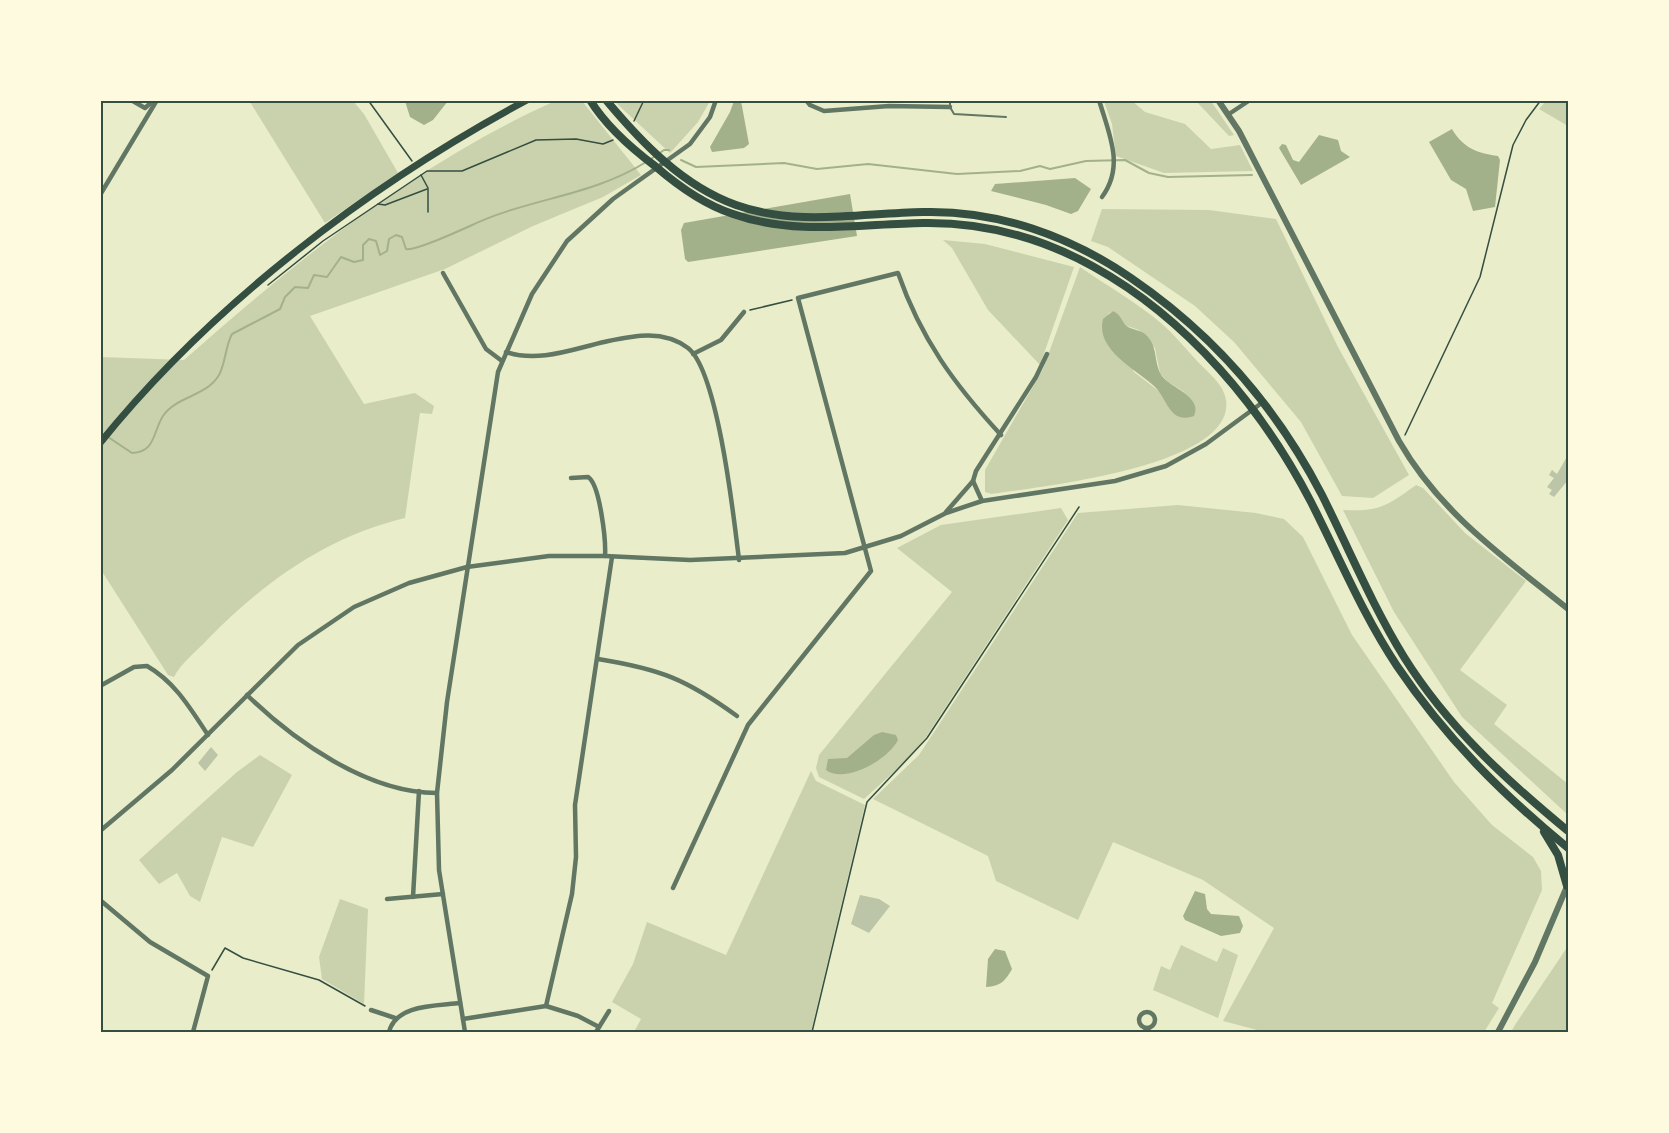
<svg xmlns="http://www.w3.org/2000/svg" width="1669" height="1133" viewBox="0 0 1669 1133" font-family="'Zilla Slab',serif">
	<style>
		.green { fill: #cad2ad; fill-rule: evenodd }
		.water { fill: #a3b18a }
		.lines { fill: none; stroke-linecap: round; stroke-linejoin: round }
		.stream { stroke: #a3b18a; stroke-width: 2 }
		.building { fill: #bcc5a7 }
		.path { stroke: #344e41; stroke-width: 1.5 }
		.service { stroke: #617663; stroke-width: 2 }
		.minor { stroke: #617663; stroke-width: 4.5 }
		.tertiary { stroke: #617663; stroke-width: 6 }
		.secondary { stroke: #344e41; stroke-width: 7 }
		.primary { stroke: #344e41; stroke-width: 8 }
		.neatline { fill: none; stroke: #344e41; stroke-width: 2 }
	</style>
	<rect width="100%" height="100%" fill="#e9edc9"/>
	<!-- green -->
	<g class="green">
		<path d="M252,101H353L364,114L398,173L325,223L250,102Z"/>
		<path d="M555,101H582L641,175L603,197L533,226L445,269L310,316L364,404L415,393L434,406L432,414L420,413L405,518C326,537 264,582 208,639C197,651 181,663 174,677L168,675L103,573L101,579V357L184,360C297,260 417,163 555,101Z"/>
		<path d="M614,101H710L698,122L670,153Z"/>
		<path d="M1104,101H1132L1145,112L1185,124L1211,149L1240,145L1253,171L1164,173L1116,156L1112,124Z"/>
		<path d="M1196,101H1211L1234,135L1229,136Z"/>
		<path d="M1546,101H1568V126L1539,109Z"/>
		<path d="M1102,209L1209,210L1276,219L1338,347L1409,475L1373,498L1342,496L1301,422L1234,342L1195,306L1108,247L1091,241Z"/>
		<path d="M943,240L985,244L1074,267L1040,365L988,310L952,248Z"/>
		<path d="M1080,267C1107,286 1138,303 1162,324C1177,337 1189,353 1203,367C1212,376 1224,386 1226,400C1236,467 1037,487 992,494L985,492V470L1043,369ZM1113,311L1127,326L1139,330L1155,348L1160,373L1167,381L1184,392H1160L1134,372L1108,314Z"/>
		<path d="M1416,485L1423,488L1465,533L1526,581L1460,670L1507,705L1494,724L1568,784V815L1462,717L1394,612L1343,510C1379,512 1387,506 1416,485Z"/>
		<path d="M1178,505L1256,513L1284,519L1303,537L1352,635L1454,782L1492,825L1533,857L1541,871L1542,890L1492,1003L1499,1008L1484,1032H1265L1223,1021L1274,928L1203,880L1113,842L1078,920L996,881L988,856L873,799L919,755L1078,513Z"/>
		<path d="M1061,508L1068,520L926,737L907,760L864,799L819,777L816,768L819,755L952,592L897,548L941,525Z"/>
		<path d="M260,755L292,775L253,847L222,837L200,902L190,896L177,873L159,884L139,860L237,772Z"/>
		<path d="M811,771L816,781L865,805L811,1032H634L641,1019L612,1002L633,964L647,922L726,955Z"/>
		<path d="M340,899L368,909L364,1004L322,979L319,957Z"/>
		<path d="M1181,945L1217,962L1223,948L1238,955L1218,1018L1153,990L1161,966L1170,970Z"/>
		<path d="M1568,946V1032H1511L1515,1025Z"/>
	</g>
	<!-- water -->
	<g class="water">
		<path d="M405,101H448L433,120L424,125L410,117Z"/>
		<path d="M734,101H741L749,144L744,148L712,152L710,147L730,112Z"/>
		<path d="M1452,129C1463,148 1477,153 1498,156L1500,160L1495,207L1473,211L1466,189L1451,180L1429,142Z"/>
		<path d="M1319,135L1338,140L1341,151L1350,157L1301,185L1279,148L1282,144L1286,145L1293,160L1299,162Z"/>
		<path d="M1075,178L1091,189L1078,211L1071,214L1046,205L991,191L995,184Z"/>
		<path d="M850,194L857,236L688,262L685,259L681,230L684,223Z"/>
		<path d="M1113,311C1121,314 1122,323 1128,327C1134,330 1140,330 1145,334C1159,346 1153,363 1162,376C1171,388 1203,397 1194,416C1169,425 1167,397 1154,386C1136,369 1095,350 1103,319Z"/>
		<path d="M882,732L896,735L898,740C888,760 845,784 826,770L828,759L847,758L874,735Z"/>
		<path d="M1195,891L1205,894L1207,909L1211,914L1239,916L1243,926L1240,933L1221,936L1185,920L1183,916Z"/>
		<path d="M995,949L1005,951L1012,969C1005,981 1001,986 986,987L988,959Z"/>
	</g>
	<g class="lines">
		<!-- stream -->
		<g class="stream">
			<path d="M651,159L664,150H669"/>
			<path d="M681,160L696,167L784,163L817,169L868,164L957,174L1020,171L1040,166L1050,169L1086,161L1125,160L1149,173L1168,177L1252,175"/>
			<path d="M108,437L132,453C156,452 153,431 163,416C176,396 206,397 219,375C226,362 225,347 232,334L280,309L285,297L295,287L308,288L314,275L327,277L341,257L354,262L363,260V245L369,239L376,241L380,255L387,251L389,239L396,235L402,237L406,249C414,251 459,231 470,226C525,199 593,196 646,162"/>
		</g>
	</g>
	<!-- building -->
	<g class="building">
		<path d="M1568,455V480L1554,497L1549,494L1552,490L1547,487L1554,478L1549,475L1552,470L1557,474Z"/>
		<path d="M211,747L218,755L205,771L198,763Z"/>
		<path d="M860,895L879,899L890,906L869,933L851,924Z"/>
	</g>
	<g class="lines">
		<!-- path -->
		<g class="path">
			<path d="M368,100L412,161"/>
			<path d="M634,121L644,100"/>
			<path d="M421,175L428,188V212"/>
			<path d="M378,204L385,205L427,189"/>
			<path d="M268,285L323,241L427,171H462L536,140L576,139L603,144L613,140"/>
			<path d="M750,310L792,300"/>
			<path d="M1405,435L1480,277L1513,145L1526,120L1541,100"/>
			<path d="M212,970L225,948L243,958L319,980L365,1006"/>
			<path d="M812,1032L867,802L927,738L1079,507"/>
		</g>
		<!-- service -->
		<path class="service" d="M950,100V107L954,114L1006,117"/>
		<!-- minor -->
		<g class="minor">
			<path d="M131,100L145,108L154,100"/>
			<path d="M806,100L810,105L824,111L889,106L950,107"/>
			<path d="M1099,100C1109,134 1125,166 1102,197"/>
			<path d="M1229,114L1250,100"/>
			<path d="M100,195L157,100"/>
			<path d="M443,273L486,349L502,361"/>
			<path d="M506,352C538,363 573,349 604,342C633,336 662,329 688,348C718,371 734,519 739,560"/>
			<path d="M693,354L721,340L744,312"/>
			<path d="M571,478L588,477C600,484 606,541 605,556"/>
			<path d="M973,481L982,501"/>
			<path d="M946,512L973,481L976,471L1036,377L1047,354"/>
			<path d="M598,659C660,669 686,679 737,716"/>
			<path d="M100,686L134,667L147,666C175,682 190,708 208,735"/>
			<path d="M247,695C294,741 368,793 437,793"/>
			<path d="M100,831L172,770L298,645L354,607L409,583L467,567L549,556H605L690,560L845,553L901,536L946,513L982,501L1115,481L1166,466L1206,444L1263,402"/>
			<path d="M673,888L748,725L871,571L798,298L898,273C921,339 954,384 1001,435"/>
			<path d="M413,897L419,791"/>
			<path d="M387,899L443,894"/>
			<path d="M100,900L150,942L208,976L193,1032"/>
			<path d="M546,1006L572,894L576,857L575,805L612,557"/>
			<path d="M371,1010L395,1018"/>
			<circle cx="1147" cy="1020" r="8"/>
			<path d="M463,1019L546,1006L578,1016L599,1027"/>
			<path d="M389,1032C396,1004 436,1006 460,1003"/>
			<path d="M465,1032L439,870L437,793L447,702L498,372L532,294L567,241L613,199L690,144L710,117L716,100"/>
			<path d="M596,1032L609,1011"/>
		</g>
		<!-- tertiary -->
		<g class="tertiary">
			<path d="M1218,100L1239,131L1399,441C1441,514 1504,557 1568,609"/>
			<path d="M1498,1032L1535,962L1568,884"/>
		</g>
		<!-- secondary -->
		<path class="secondary" d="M100,443C212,304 370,184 527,100"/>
		<!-- primary -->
		<g class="primary">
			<path d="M590,100C606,126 631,148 655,166C677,185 705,205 733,214C795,236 859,224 923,223C983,222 1042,238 1094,267C1188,319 1262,408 1311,502C1339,557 1363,615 1397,666C1445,737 1502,794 1568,848"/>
			<path d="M606,100C642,143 683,186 736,205C797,227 861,213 923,212C998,210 1070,236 1131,278C1213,334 1276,406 1322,495C1349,549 1372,605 1404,657C1447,726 1506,780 1568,831"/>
			<path d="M1544,832L1558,855L1567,886"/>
		</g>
	</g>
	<!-- border -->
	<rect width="1669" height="1133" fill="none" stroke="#fefae0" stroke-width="204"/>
	<rect x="102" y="102" width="1465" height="929" class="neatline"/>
</svg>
